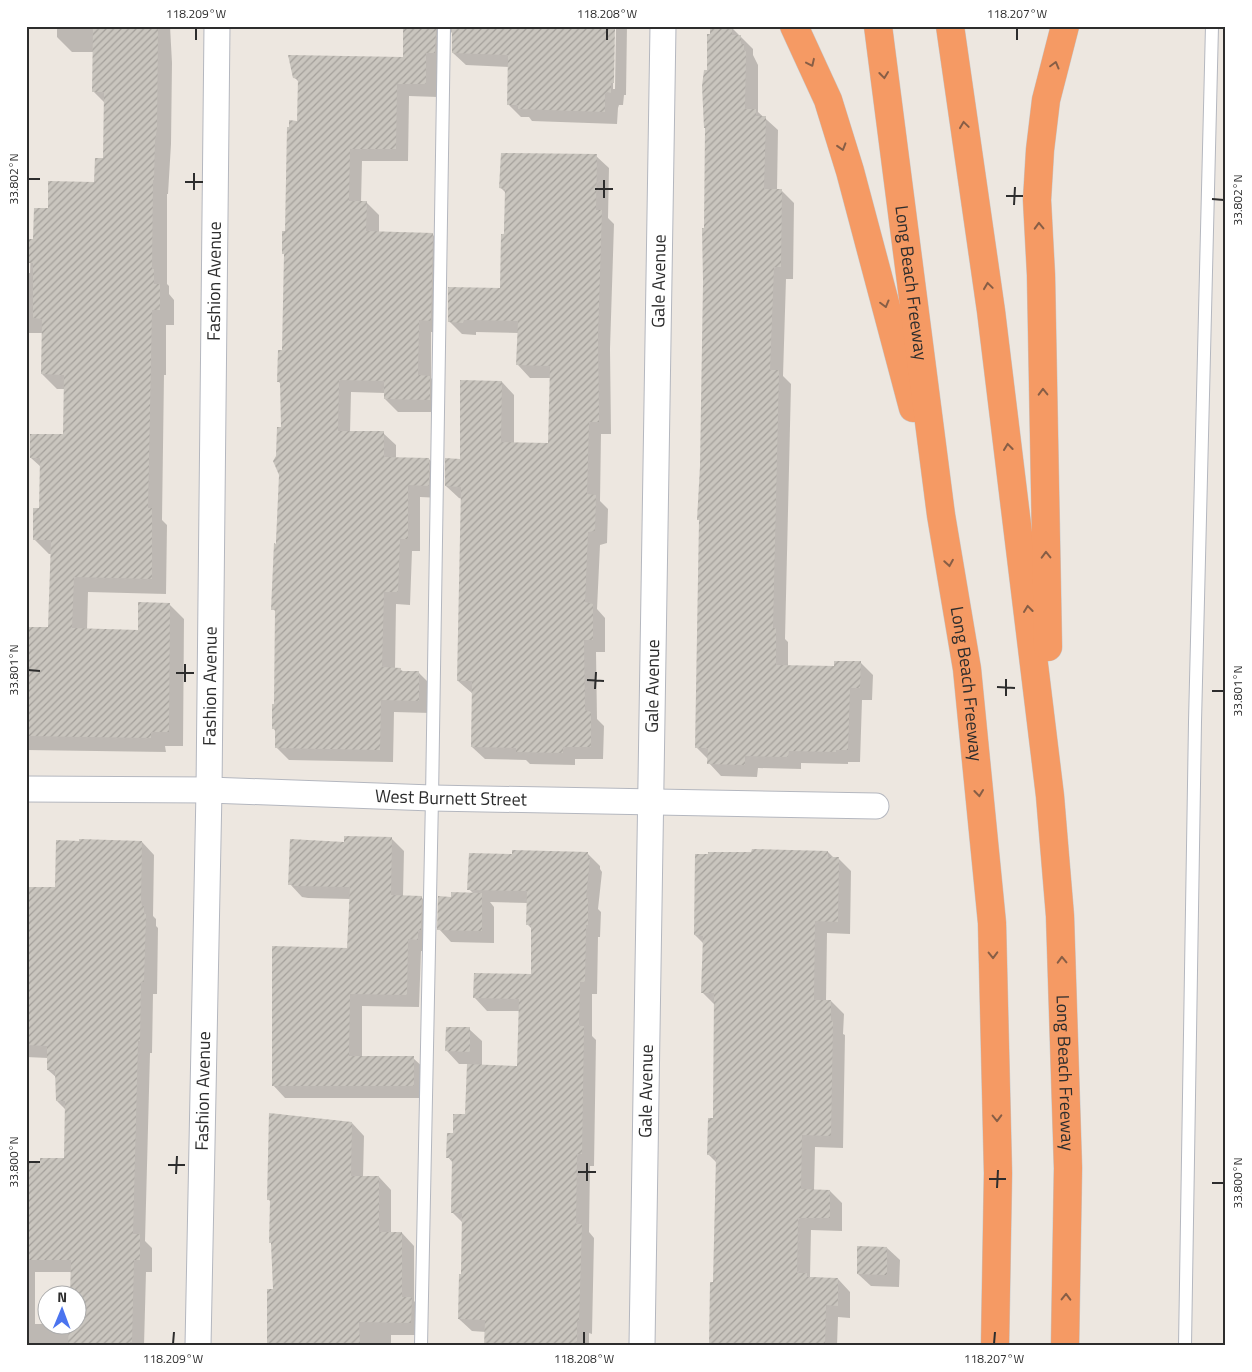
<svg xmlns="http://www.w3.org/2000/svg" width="1252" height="1372" viewBox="0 0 1252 1372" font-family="'Titillium Web',sans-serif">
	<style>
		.shadow { fill: #0003; fill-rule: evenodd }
		.building { fill: url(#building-hatch) }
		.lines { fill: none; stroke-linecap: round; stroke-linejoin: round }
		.lane-casing { stroke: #b4b7bf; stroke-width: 14 }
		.street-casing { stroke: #b4b7bf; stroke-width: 27 }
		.highway-casing { stroke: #c8c8c8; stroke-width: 29 }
		.lane { stroke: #fff; stroke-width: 12 }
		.street { stroke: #fff; stroke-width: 25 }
		.highway { stroke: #f59a64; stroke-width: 28 }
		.oneway { stroke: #875e46 }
		.ticks { fill: none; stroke: #2d2d2d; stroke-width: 2 }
		.labels { text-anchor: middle; stroke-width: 5; stroke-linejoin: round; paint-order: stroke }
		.street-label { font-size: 18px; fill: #2d2d2d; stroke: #fff }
		.neatline { fill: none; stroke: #2d2d2d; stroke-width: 2 }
		.ticks-label { font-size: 12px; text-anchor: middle; fill: #2d2d2d }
	</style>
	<defs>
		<pattern id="building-hatch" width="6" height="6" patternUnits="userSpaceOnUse" patternTransform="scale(1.25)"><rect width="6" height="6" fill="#c9c5be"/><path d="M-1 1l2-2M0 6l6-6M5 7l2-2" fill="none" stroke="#a4a09b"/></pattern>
	</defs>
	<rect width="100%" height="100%" fill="#ede7e0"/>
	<!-- shadow -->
	<g class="shadow">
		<path d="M50,26H170L172,63L171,144L168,194H167V284L169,286V294L174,300V325H166V375H164L162,520L167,525L166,594L88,592L87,630L139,631L169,604L184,619L183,746H165L166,752L26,750V628H50L52,554H49L34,539L40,509L41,467L31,458L64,436L65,389H57L42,374L43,333H26V273H30L31,241H35L49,209L96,183L104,160L105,103L93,91L94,52H72L57,37V29H52Z"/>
		<path d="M405,26H614L613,89H615L616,26H627L626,95H624L623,105H619L618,108L617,124L532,121L529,117H521L508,104L509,67L466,65L453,53V30L448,38L438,97L409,96L408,161H362L361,202H366L379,215V233L432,234L445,247L444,333L431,332V378L442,390V412H398L385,399V393L351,392L350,433H383L396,445V459H429L441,472V498L420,497V551H412L410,605L396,604L395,669H400L404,672L419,673L431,685V713L394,712L393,762L289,760L276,747V732L273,728L275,705L277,613L273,609L280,475L278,456L282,428L281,384L279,382L284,352L285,255L283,253L299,122V82L294,77L404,58Z"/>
		<path d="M732,28L753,49V55L758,65V112L778,130L777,190H781L794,203L793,279H786L783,376L791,384L785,639L788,642V667L835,668L861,663L873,675L872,700H862L860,762H848V764L801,763V769L758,768L757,777L721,776L709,763V760L697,748L700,521L698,519L701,466L708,71Z"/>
		<path d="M596,156L609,168L608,218L614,224L610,349L611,434H601L600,501L608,509L607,543L600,545L597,609L605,618V652H596L597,719L604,726L603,759H575V765L530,764L526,760L485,759L472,747L473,694L458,681L462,499L459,498L446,486L462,460L502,382L514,395V444H550L551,378H530L518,365L519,333L476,332V335L462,334L449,321L501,290L506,193L501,188Z"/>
		<path d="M391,838L404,851L403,896L421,897L434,910L430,952L421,951L419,1007L362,1006V1057L413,1058L426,1070V1098H285L273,1085L348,949L350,899L308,898L302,897L290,884L345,843Z"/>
		<path d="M142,842L154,855L153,916L156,919V926L158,928L157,994H153L152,1053H150L145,1241L152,1248V1272H146L144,1346H26V1196L65,1159L66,1110L57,1101V1078L48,1070V1058L26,1057V888L57,889ZM35,1272H71V1294H78V1324H35Z"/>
		<path d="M828,852L834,858H838L851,871L850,934L827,933L826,1001H831L844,1014L843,1034L845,1035L843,1148L815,1147L814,1190L830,1191L842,1203V1231L811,1230L810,1277L838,1279L850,1292V1318L838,1317L837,1346H710L714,1284L717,1163L708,1154L714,1119L715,1005L703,993L704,944L695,935Z"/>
		<path d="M587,853L600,866V869L602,872L598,909L601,912L600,937H598L597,994H592V1036L596,1040L594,1166H590L589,1232L594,1238L592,1334L589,1333V1346H485L486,1332L472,1331L459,1319L462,1275L463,1223L452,1212L453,1163L448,1157L454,1135L466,1115L468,1064H459L447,1051L469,1029L482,1041V1066L519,1067L520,1011H487L475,998L532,975V929L528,925V903L490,902L494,907V943L451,942L439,929L453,898L474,894L469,889L513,856Z"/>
		<path d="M352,1123L364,1136L363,1177H379L391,1190V1233H402L414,1246V1301L424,1311L423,1335H391V1346H267L274,1291L272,1244L271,1243V1202L268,1199Z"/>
		<path d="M887,1248L900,1260L899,1287L871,1286L858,1274Z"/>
	</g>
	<!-- building -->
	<g class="building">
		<path d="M93,26H158L157,128L155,141L154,180H153L152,269H154V284H160V310H152L148,508H152V579L74,577L72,628L138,630V602L170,603L169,732H151V738L26,736L27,627H48L51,540H33V508H39L40,458H30V434H63L64,375L41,374L42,319L33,318V263H29V239H33L34,208H48V181L94,182L95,158H103L104,92H92Z"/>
		<path d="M403,26H436L435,53H426V84H397L396,149H350L349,201H367L366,231L433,233L431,321L419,320L418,375L430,376V400L384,399V381L339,380L338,431H384V457L429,458V486L408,485V539H400L398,592H384L382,667L401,668V671H419V701L381,700L380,750L275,748V729H272V704H274L275,610H271L274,543L276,544V541L279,475L273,461L276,456L277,427H281L280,382H277L278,350H282L284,254H282V231H285L287,127H289V120L297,121L298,79L293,78L288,55L403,57Z"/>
		<path d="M452,26H615L614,83H611V93L607,92L605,94V112L518,109V105H507L508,55L452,53Z"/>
		<path d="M710,26H732V35H741V44H744V51H746L745,109H756V116H766L764,189H782L781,267H774L770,370H779L773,628H776V665L834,666V661H861L860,688H850L848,750H836V752L789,751L788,757L745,756V765L707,764L708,748H695L699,520H697L700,466L703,282L702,228H704L705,128H704L702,86L704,70H707V34H710Z"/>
		<path d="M501,153L597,154L596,210H602L598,335L599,422H589L587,494L596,495L595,531L588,532L585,602L593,604V640H584L585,710L591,712V747H563V753L516,752V748L471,747L472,681H457L461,487L445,486V458L460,459V380L502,381L501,442L548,443L550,366L516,365L518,321L464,320L463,323L448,322V287L500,288L501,234H504L505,189L499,188Z"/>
		<path d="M344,836L392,837L391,895L422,896L421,930H418V940L408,939L407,995L350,994L349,1056H414V1086H272V946L347,948L350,887L294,886V885H288L290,839L344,842Z"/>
		<path d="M79,839L142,841L141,902L142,906H144V914H146L144,982H141L140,1041H138L133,1234H140V1260H134L132,1342H130V1346H68L69,1324H78V1294H70L71,1260H26V1161H40V1158H64L65,1101H56L55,1070H47V1046L26,1045V887H55L56,840L79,841Z"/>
		<path d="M752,849L828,851V857H839L838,922L815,921L814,1000H831V1021H833L831,1136L802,1135L801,1189L830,1190V1218H798L797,1273H807V1277L838,1278V1306L826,1305L825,1346H709L710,1282H713L716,1157L715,1155H707L708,1118H713L714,993H701L703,936L694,935L695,854H708V852H751Z"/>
		<path d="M512,850L588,852V858H590L586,898H588V925H586L585,982H580L579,1026H584L582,1154H577L576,1224H582L579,1321H577V1341L568,1346H484L485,1320L458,1319L459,1274H461L462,1213H451L452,1158H446L447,1133H453V1114H465L467,1064L517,1066L519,999L473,998L474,973L531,974V925H526L527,891L467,890L469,853L512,854Z"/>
		<path d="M451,892L482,893V931L437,930L438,896L451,897Z"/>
		<path d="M446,1027H470V1052L445,1051Z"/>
		<path d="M269,1113L352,1122L351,1176H379V1232H402V1297H412L411,1323L359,1322L360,1346H267V1289H273L271,1243H269L270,1200H267Z"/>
		<path d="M857,1246L887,1247V1275L857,1274Z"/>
	</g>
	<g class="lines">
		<defs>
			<g id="lane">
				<path d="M421,1346L432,798L444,26"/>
				<path d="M1185,1346L1195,722L1212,26"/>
			</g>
			<g id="street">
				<path id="s1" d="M26,789L209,790L432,798L876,806"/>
				<path id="s2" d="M198,1346L209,790L217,26"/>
				<path id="s3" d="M642,1346L663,26"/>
			</g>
			<g id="highway">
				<path d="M794,26L828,100L850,171L913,408"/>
				<path id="s4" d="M878,26L941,515L967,669L992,923L998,1173L995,1346"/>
				<path id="s5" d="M950,26L991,311L1050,796L1060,916L1068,1168L1065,1346"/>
				<path d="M1048,647L1041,275L1037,200L1040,150L1046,100L1065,26"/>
			</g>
		</defs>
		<!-- lane casing -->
		<use href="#lane" class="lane-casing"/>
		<!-- street casing -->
		<use href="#street" class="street-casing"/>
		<!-- highway casing -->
		<use href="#highway" class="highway-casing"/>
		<!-- lane -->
		<use href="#lane" class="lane"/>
		<!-- street -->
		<use href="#street" class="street"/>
		<!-- highway -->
		<use href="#highway" class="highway"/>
	</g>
	<!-- one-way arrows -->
	<defs><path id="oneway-chevron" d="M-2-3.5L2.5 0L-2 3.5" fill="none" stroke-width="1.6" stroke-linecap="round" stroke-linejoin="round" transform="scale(1.25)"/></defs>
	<g class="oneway">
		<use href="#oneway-chevron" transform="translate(811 63) rotate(65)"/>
		<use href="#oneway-chevron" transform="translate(1055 65) rotate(-75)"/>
		<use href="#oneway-chevron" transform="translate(884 75) rotate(83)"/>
		<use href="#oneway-chevron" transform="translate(964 125) rotate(-98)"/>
		<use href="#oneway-chevron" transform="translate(842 147) rotate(73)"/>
		<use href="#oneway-chevron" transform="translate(1039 226) rotate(-92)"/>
		<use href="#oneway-chevron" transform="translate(988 286) rotate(-98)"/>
		<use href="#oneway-chevron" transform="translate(885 304) rotate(75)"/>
		<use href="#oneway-chevron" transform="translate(1043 392) rotate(-91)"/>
		<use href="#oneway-chevron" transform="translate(1008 447) rotate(-97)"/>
		<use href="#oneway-chevron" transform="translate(1046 555) rotate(-91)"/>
		<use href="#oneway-chevron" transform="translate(949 563) rotate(81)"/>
		<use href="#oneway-chevron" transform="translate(1028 609) rotate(-97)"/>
		<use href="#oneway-chevron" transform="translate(979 793) rotate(84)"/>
		<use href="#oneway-chevron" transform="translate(993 955) rotate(89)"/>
		<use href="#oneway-chevron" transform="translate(1062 960) rotate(-92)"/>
		<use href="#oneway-chevron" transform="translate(997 1118) rotate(89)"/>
		<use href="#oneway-chevron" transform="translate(1066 1297) rotate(-89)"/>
	</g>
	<!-- ticks -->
	<path class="ticks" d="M196,40V28M607,40V28M1017,40V28M28,179H40M185,182H203M595,189H613M194,190V173M1006,196H1023M604,198V180M1212,199L1224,200M1014,205L1015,187M28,670L40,671M176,673H194M587,680L604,681M185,682V664M997,687L1015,688M595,689L596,672M1212,691H1224M1006,696V679M28,1162H40M168,1165H185M578,1172H596M176,1174L177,1156M989,1179H1006M587,1181V1163M1212,1183H1224M997,1188L998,1170M173,1344L174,1332M584,1344V1332M994,1344L995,1332"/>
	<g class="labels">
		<!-- street labels -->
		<g class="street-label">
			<text dy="6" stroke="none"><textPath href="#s2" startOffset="1065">Fashion Avenue</textPath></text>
			<text dy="6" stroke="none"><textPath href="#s3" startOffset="1065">Gale Avenue</textPath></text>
			<text dy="6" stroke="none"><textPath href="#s4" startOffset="259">Long Beach Freeway</textPath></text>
			<text dy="6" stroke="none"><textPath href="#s4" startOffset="664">Long Beach Freeway</textPath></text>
			<text dy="6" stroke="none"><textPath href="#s2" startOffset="660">Fashion Avenue</textPath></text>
			<text dy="6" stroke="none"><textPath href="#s3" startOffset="660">Gale Avenue</textPath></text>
			<text dy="6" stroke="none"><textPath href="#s1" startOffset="425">West Burnett Street</textPath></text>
			<text dy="6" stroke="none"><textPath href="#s5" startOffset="1054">Long Beach Freeway</textPath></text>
			<text dy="6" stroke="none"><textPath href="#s2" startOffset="255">Fashion Avenue</textPath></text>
			<text dy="6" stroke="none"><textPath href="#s3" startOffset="255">Gale Avenue</textPath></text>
		</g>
	</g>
	<!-- border -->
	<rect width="1252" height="1372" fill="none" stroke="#ffffff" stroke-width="55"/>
	<!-- north arrow -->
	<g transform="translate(62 1310) rotate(1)"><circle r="24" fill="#ffffff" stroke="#ababab"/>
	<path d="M0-4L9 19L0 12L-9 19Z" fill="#4b74ef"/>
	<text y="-8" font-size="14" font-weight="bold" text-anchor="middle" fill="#2d2d2d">N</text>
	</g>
	<rect x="28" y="28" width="1196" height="1316" class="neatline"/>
	<g class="ticks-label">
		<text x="196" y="18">118.209°W</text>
		<text x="607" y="18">118.208°W</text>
		<text x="1017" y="18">118.207°W</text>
		<text transform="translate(14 179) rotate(-90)" y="4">33.802°N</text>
		<text transform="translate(1238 200) rotate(-90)" y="4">33.802°N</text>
		<text transform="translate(14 670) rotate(-90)" y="4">33.801°N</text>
		<text transform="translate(1238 691) rotate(-90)" y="4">33.801°N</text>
		<text transform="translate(14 1162) rotate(-90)" y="4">33.800°N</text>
		<text transform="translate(1238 1183) rotate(-90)" y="4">33.800°N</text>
		<text x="173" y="1363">118.209°W</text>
		<text x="584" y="1363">118.208°W</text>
		<text x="994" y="1363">118.207°W</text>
	</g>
</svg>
